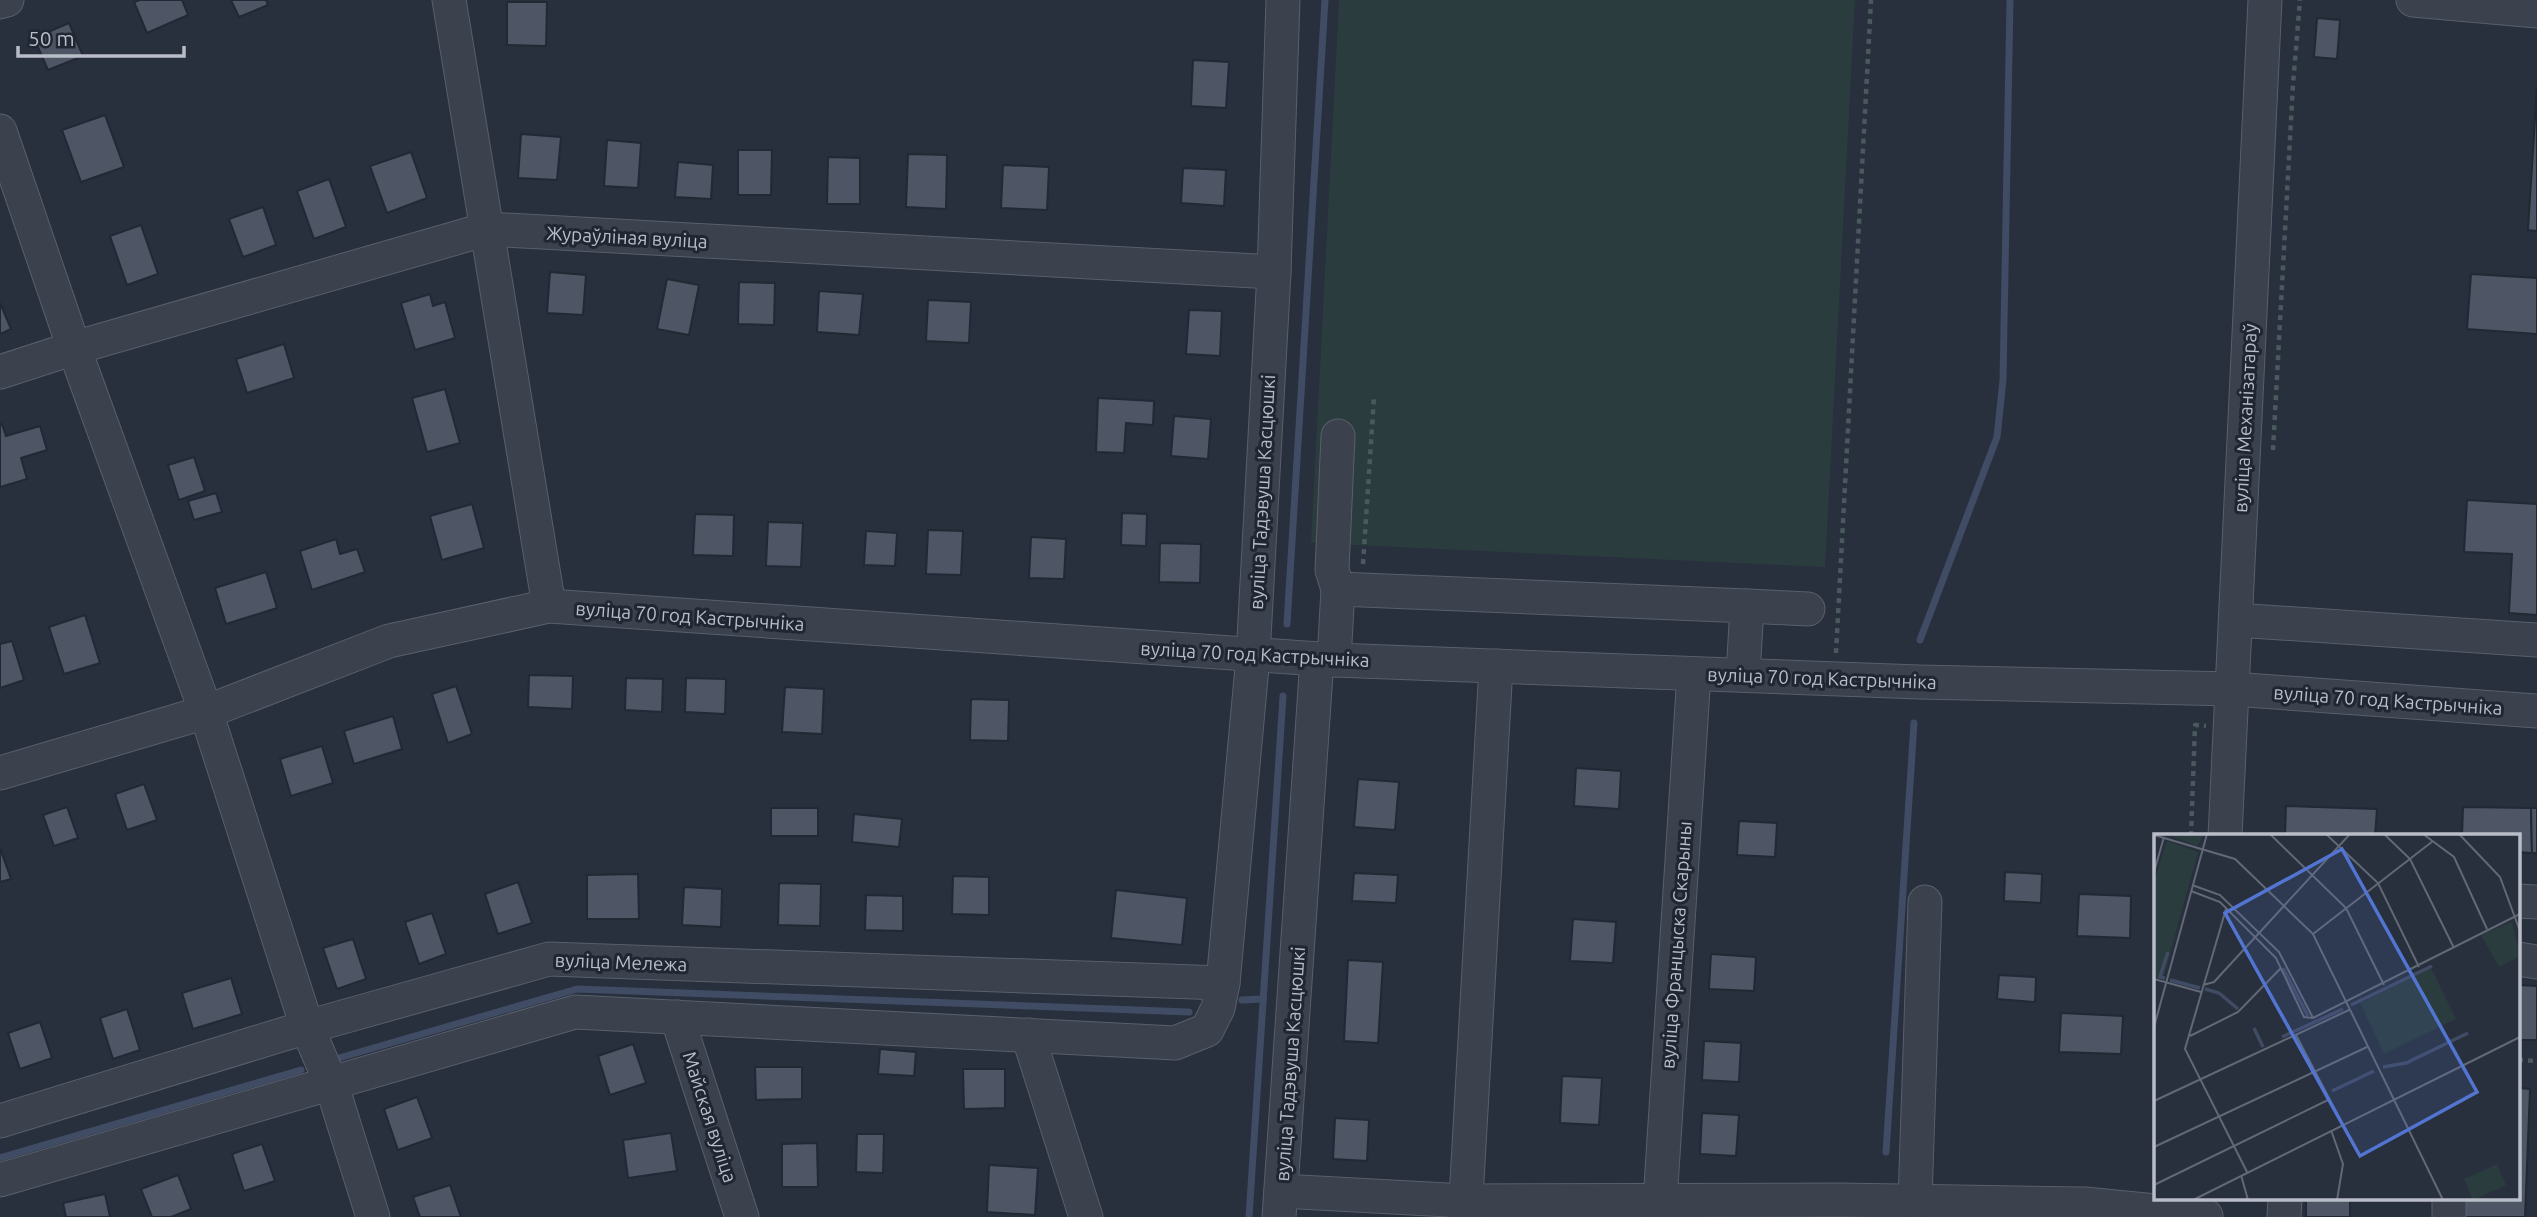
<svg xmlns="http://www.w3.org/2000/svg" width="2537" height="1217" viewBox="0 0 2537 1217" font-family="Ubuntu,sans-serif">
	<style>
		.green { fill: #2b3c3f }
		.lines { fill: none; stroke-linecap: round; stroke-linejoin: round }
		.stream { stroke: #404b64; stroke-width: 7 }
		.building { fill: #4e5666; stroke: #222834; stroke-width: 2 }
		.minor-casing { stroke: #595f6b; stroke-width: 35 }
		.path { stroke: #4a595d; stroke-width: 4.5; stroke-dasharray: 5 5; stroke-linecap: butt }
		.minor { stroke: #3b414d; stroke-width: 33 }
		.labels { text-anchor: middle; stroke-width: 6; stroke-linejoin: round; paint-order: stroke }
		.street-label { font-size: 19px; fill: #b8bdc8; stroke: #202632 }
		.inset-river { fill: none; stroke: #404b64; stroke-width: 3.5 }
		.inset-road { fill: none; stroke: #626875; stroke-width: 2 }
		.view { fill: #5375d2; fill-opacity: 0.15; stroke: #5375d2; stroke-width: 3.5 }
		.inset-edge { fill: none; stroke: #b8bdc8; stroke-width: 3.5 }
	</style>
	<rect width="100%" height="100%" fill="#282f3d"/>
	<!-- green -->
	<path class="green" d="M1339,0H1855L1825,567L1311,543Z"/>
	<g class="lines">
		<!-- stream -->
		<g class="stream">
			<path d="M1287,624L1325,0"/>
			<path d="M1920,640L1997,437L2003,380L2010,0"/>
			<path d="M1242,1000L1263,999"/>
			<path d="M339,1058L577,989L1189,1012"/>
			<path d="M1886,1152L1914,723"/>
			<path d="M0,1158L301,1070"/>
			<path d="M1249,1217L1283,696"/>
		</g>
	</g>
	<!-- building -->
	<g class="building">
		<path d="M140,0H182L188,15L147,33L134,2Z"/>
		<path d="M231,0H266L268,5L239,17Z"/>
		<path d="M507,2H547L546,46L507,45Z"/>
		<path d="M2317,18L2340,20L2337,59L2314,57Z"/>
		<path d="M69,23L83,56L48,70L34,38Z"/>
		<path d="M1193,60L1229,62L1226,108L1191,106Z"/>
		<path d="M2537,87V231L2528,230Z"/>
		<path d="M105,115L124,167L81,182L62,130Z"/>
		<path d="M521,134L561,137L557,180L518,178Z"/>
		<path d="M607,140L641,143L638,188L604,186Z"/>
		<path d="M738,150H772L771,195H738Z"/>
		<path d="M411,152L427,198L387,213L370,166Z"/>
		<path d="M908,154L947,155L946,209L906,207Z"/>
		<path d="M828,157L860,158V204H827Z"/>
		<path d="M678,162L713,165L711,199L675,197Z"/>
		<path d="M1003,165L1049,167L1047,210L1001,208Z"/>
		<path d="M1183,168L1226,170L1224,206L1181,203Z"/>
		<path d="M329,179L346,227L314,239L297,191Z"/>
		<path d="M263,207L276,245L243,257L229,219Z"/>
		<path d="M141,225L158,274L127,285L110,236Z"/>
		<path d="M550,272L586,275L583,315L547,313Z"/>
		<path d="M2471,274L2537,278V334L2467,329Z"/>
		<path d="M667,279L699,285L689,335L657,329Z"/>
		<path d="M739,282L775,283L774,325L738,324Z"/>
		<path d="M819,291L863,294L859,335L817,332Z"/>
		<path d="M430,294L433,306L445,302L455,338L415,350L401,303Z"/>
		<path d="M928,300L971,302L969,343L926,341Z"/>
		<path d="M0,303L11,329L0,334Z"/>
		<path d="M1189,310L1222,311L1220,356L1186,354Z"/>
		<path d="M284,344L294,378L247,393L236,359Z"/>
		<path d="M445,389L460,443L427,452L412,398Z"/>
		<path d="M1098,398L1154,401L1153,425L1126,423L1124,453L1096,452Z"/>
		<path d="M1174,416L1211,419L1208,459L1171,456Z"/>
		<path d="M2,424L6,436L40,426L47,450L21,458L27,479L0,487V425Z"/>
		<path d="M194,457L205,491L179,500L168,465Z"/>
		<path d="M216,493L222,512L194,520L188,501Z"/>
		<path d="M2467,500L2537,504V615L2509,613L2512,554L2464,552Z"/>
		<path d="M472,504L484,548L442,560L430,516Z"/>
		<path d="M1122,513L1147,514L1146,546L1121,545Z"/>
		<path d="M695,514L734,515L733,556L693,555Z"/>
		<path d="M768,522L803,523L801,567L766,566Z"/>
		<path d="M928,530L963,531L961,575L926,574Z"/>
		<path d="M866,531L897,533L895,566L864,565Z"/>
		<path d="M1031,537L1066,539L1064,579L1029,578Z"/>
		<path d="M336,539L340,554L357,549L365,572L312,590L300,551Z"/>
		<path d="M1160,543L1201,544L1200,583L1159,582Z"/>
		<path d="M266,572L277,608L226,624L215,588Z"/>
		<path d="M85,615L100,663L64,674L49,627Z"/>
		<path d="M12,641L24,680L0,688V644Z"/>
		<path d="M529,675L573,676L572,709L528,707Z"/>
		<path d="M626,678L663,679L662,712L625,710Z"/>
		<path d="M686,678L726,679L725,714L685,712Z"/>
		<path d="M456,686L472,734L448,743L432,694Z"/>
		<path d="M785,687L824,689L822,734L782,732Z"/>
		<path d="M971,699L1009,700L1008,741L970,740Z"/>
		<path d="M393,716L402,749L354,764L344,731Z"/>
		<path d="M322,746L333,783L291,796L280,759Z"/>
		<path d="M1576,768L1621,771L1619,809L1574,806Z"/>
		<path d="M1358,779L1399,782L1395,830L1354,827Z"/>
		<path d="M144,784L157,820L127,830L115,794Z"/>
		<path d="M2286,806L2377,809L2375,836H2285Z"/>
		<path d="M67,807L78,838L54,846L43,815Z"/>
		<path d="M2463,807L2531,808L2532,853L2518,852V836H2462Z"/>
		<rect x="771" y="808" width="47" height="28"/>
		<path d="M2531,808H2537V853H2532Z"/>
		<path d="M854,814L902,819L899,847L852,842Z"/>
		<path d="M1739,821L1777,823L1775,857L1737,855Z"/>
		<path d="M0,848L11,879L0,882Z"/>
		<path d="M2005,872L2042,874L2041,903L2004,901Z"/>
		<path d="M1354,873L1398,875L1396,903L1352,901Z"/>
		<path d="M638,874L639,919H587V875Z"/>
		<path d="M953,876L989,877V915L952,914Z"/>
		<path d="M518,882L532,923L498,934L485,894Z"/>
		<path d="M779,883L821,884L820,926L778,925Z"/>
		<path d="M684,887L722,889L721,927L682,925Z"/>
		<path d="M1116,890L1187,898L1182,945L1111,938Z"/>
		<path d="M2079,894L2131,896L2130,938L2077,936Z"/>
		<path d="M866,895L903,896V931L865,930Z"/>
		<path d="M432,913L446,954L419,964L405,922Z"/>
		<path d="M1573,919L1616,922L1613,963L1570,961Z"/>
		<path d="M353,939L366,979L337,989L323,948Z"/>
		<path d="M1711,954L1756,957L1754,991L1709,989Z"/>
		<path d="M1348,960L1383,962L1378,1043L1344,1041Z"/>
		<path d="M1999,975L2036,977L2035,1002L1997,999Z"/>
		<path d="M231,978L242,1014L193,1029L182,993Z"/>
		<path d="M2518,985L2537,986V1040H2518Z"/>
		<path d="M127,1009L140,1050L113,1059L100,1018Z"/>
		<path d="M2061,1013L2123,1016L2121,1054L2059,1052Z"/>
		<path d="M40,1022L52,1058L20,1069L8,1033Z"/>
		<path d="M1704,1041L1741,1043L1739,1082L1702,1080Z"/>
		<path d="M633,1044L646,1083L610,1095L598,1056Z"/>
		<path d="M880,1049L916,1052L914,1076L878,1074Z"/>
		<path d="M755,1067H802V1099L756,1100Z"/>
		<path d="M963,1069H1005V1108L964,1109Z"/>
		<path d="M1562,1076L1602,1078L1599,1125L1560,1123Z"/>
		<path d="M2518,1088L2530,1089L2525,1217H2462L2463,1198H2518Z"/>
		<path d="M417,1097L432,1138L398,1150L384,1109Z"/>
		<path d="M1702,1113L1739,1115L1736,1156L1700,1154Z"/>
		<path d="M1335,1118L1369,1120L1367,1161L1333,1159Z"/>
		<path d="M671,1133L677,1171L628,1178L623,1140Z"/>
		<path d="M857,1134H884L883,1173L856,1172Z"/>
		<path d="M817,1143L818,1187H782V1144Z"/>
		<path d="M262,1144L275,1181L244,1191L232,1154Z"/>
		<path d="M989,1165L1038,1168L1035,1215L987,1212Z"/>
		<path d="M178,1175L191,1209L171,1217H152L141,1189Z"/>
		<path d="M450,1185L461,1217H420L413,1197Z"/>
		<path d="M105,1194L110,1217H66L63,1203Z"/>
		<rect x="2306" y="1198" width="44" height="19"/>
	</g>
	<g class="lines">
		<defs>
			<g id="minor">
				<path d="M449,0L549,606"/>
				<path d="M2413,0L2537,11"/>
				<path d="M0,2L7,0"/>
				<path d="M0,131L74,348L206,712L307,1027L331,1083L373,1217"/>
				<path d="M0,372L74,348L487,229L1274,272"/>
				<path d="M1338,436L1332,570L1338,589"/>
				<path d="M1747,606L1808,609"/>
				<path d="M2236,620L2537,640"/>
				<path d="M1334,660L1338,589L1747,606L1743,675"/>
				<path d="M0,773L206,712L389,641L549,606L1334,660L1919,682L2233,689L2537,711"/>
				<path d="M2225,836L2265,0"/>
				<path d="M2518,901L2537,902"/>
				<path d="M2518,959L2537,962"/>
				<path d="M677,1017L742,1217"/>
				<path d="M1028,1035L1086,1217"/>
				<path d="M0,1121L307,1027L549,959L1223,983"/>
				<path d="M0,1180L575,1012L1175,1043L1207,1030L1218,1008L1223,983L1253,656L1274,272L1283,0"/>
				<path d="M1281,1191L1466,1201L1841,1200L2085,1204L2206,1216"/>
				<path d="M1915,1201L1925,902"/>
				<path d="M1279,1217L1317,659"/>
				<path d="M1465,1217L1496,666"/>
				<path d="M1659,1217L1694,674"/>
				<path d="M2284,1217L2285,1198"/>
				<path d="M2449,1217V1198"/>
			</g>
		</defs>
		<!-- minor casing -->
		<use href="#minor" class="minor-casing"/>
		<!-- path -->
		<g class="path">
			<path d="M2273,450L2293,84L2300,0"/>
			<path d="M1363,564L1374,397"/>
			<path d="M1836,653L1871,0"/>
			<path d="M2191,836L2195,725L2206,726"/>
			<path d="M2518,1060L2537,1061"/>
		</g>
		<!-- minor -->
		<use href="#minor" class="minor"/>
	</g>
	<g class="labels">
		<!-- street labels -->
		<g class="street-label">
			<text transform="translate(627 237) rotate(3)" y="7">Жураўліная вуліца</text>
			<text transform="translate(2245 418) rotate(-87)" y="7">вуліца Механізатараў</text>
			<text transform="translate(1262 492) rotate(-87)" y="7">вуліца Тадэвуша Касцюшкі</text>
			<text transform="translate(690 616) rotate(4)" y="7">вуліца 70 год Кастрычніка</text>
			<text transform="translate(1255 654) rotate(3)" y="7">вуліца 70 год Кастрычніка</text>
			<text transform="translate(1822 678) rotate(2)" y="7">вуліца 70 год Кастрычніка</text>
			<text transform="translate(2388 700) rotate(4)" y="7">вуліца 70 год Кастрычніка</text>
			<text transform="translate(1676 945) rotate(-86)" y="7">вуліца Францыска Скарыны</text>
			<text transform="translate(621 962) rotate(2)" y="7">вуліца Мележа</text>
			<text transform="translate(1290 1064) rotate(-86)" y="7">вуліца Тадэвуша Касцюшкі</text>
			<text transform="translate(710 1117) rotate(72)" y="7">Майская вуліца</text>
		</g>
	</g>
	<!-- overview -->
	<g transform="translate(2154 834)">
		<rect width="366" height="366" fill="#282f3d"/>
		<path d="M13,0H50L43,12ZM13,7L44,18L9,145L0,143V47ZM358,88L366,122L345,133L327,101ZM277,134L302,185L230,220L206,169ZM343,330L352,351L319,366L310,345Z" fill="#2b3c3f"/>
		<path class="inset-river" d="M129,134L154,182M11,144L6,143L14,118M16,146L46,154M51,155L65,159L84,175M197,171L278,132M100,194L109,213M128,203L189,175M229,233L252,229L314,199M178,257L220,237"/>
		<path class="inset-road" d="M116,0L192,74L230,151M172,0L224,49L265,133M230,0L256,25L300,114M269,0L300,23L333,95M305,0L346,43L366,97M0,1L81,25L159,100L289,366M0,38L10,3M38,51L66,61L125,118L159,184M37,57L66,68L122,124L150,183L159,184M72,75L31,215L93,338M159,100L279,7M0,145L47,158M49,151L60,148L196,0M159,184L366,80M0,193L53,0M142,201L189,291M36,202L84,178L127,134M0,267L195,176M177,296L189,330L183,366M0,313L213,213M87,341L94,366M0,351L176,265M39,366L366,203"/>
		<path class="view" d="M188,15L323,258L206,322L71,79Z"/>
		<rect width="366" height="366" class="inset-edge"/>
	</g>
	<!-- scale -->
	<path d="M18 46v10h166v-10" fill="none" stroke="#b8bdc8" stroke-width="3.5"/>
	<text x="28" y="46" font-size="21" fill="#b8bdc8" stroke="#202632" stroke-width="5" paint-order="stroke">50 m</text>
</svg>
